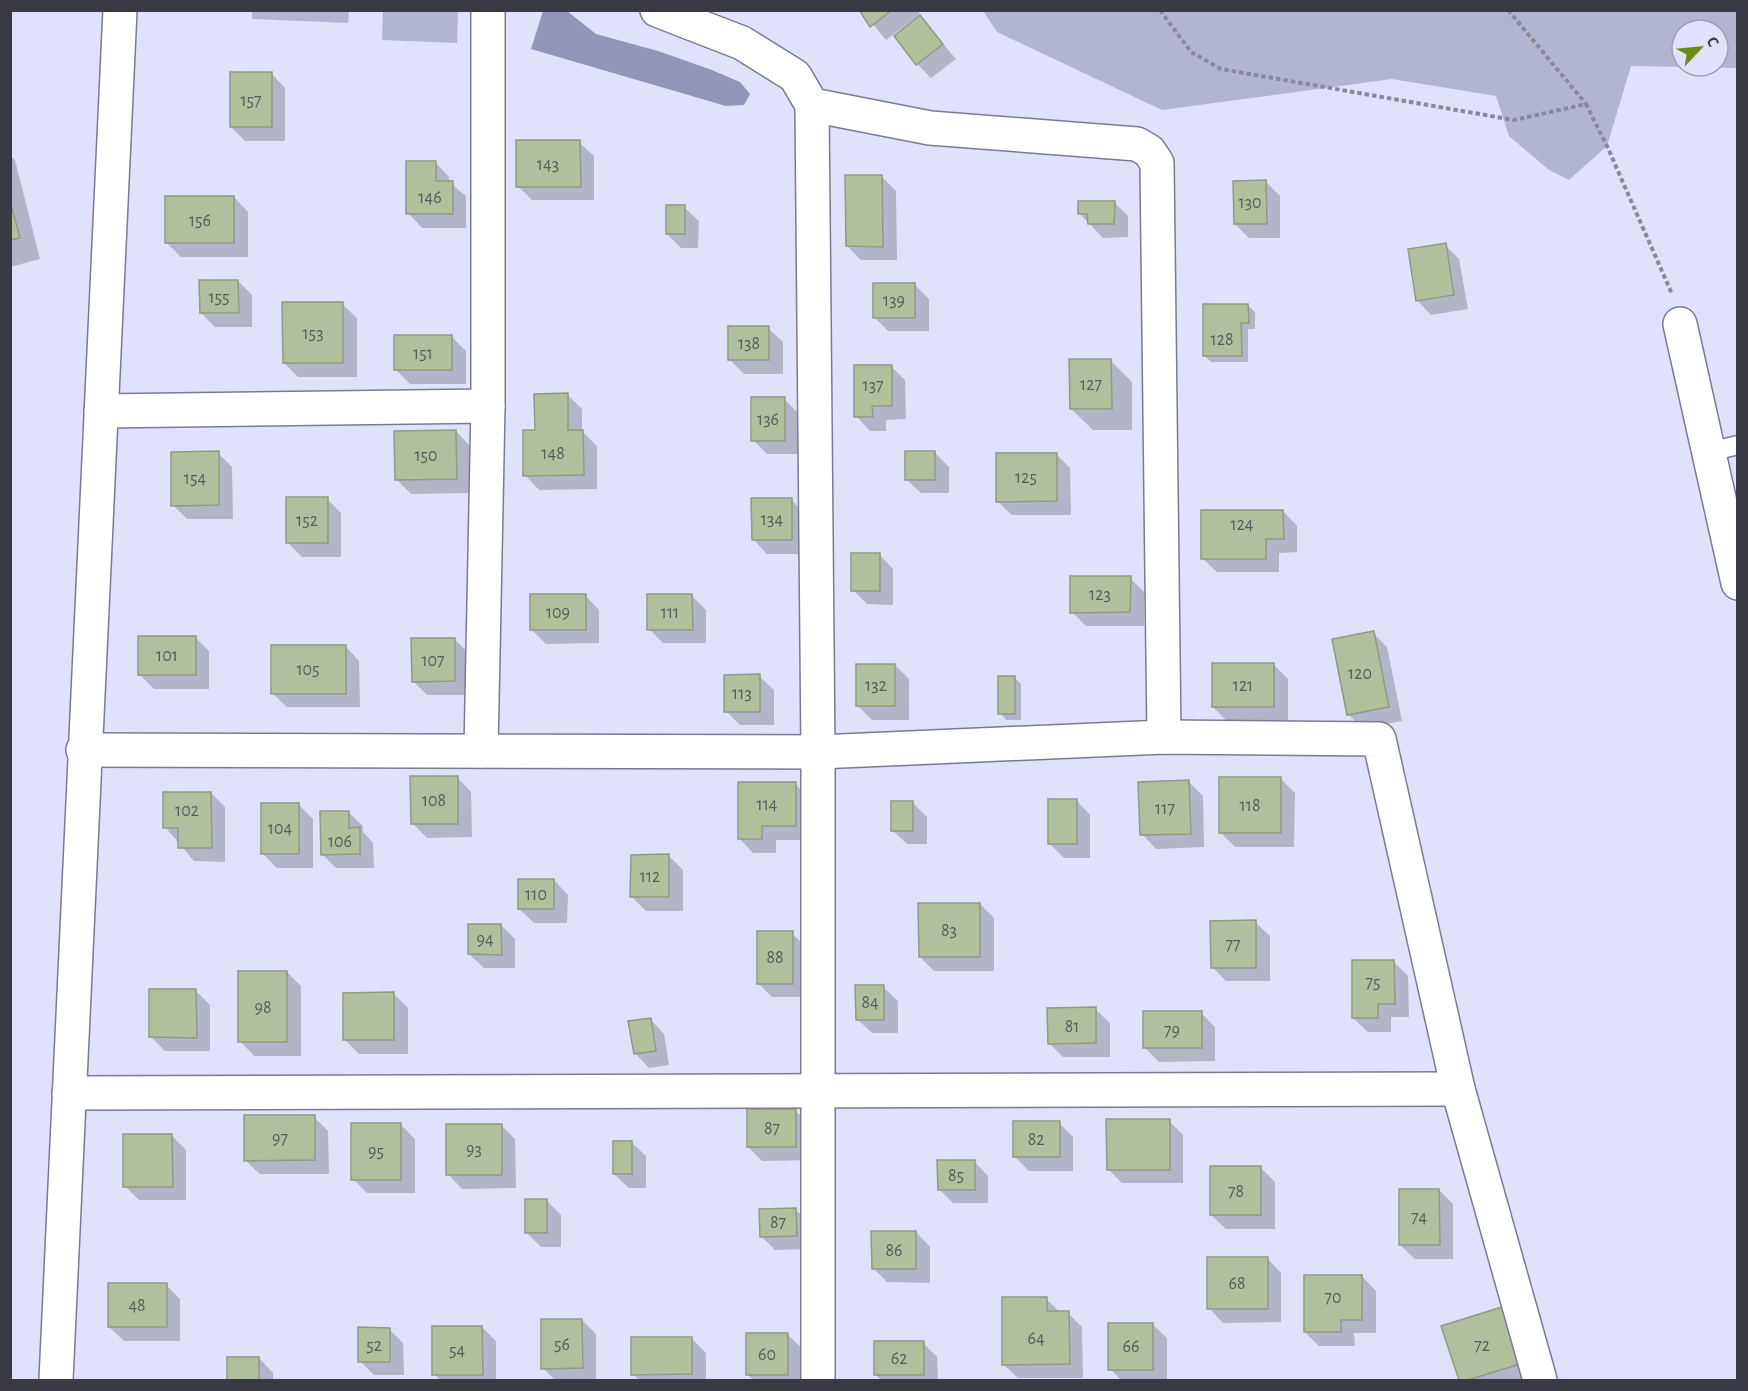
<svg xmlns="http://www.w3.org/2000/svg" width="1748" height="1391" viewBox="0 0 1748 1391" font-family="'Alegreya Sans',sans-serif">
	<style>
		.green { fill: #b2b5d1; fill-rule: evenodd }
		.water { fill: #9195b9 }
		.shadow { fill: #0003 }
		.building { fill: #b1c09c; stroke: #919984; stroke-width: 1.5 }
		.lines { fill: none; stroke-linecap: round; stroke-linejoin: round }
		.lane-casing { stroke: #797b91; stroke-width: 21 }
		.street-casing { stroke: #797b91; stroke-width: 36 }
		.path { stroke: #888a9b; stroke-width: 4; stroke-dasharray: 4.5 3; stroke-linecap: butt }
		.lane { stroke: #fff; stroke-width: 18 }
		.street { stroke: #fff; stroke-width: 33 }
		.labels { text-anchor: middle; stroke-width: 4.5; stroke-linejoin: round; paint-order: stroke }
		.number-label { font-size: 18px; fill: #575c5a }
	</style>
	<rect width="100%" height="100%" fill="#dfe2fa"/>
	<!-- green -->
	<g class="green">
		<path d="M252,11H349L348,23L252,19Z"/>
		<path d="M383,11H458L457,43L382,40Z"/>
		<path d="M983,11H1737V68L1631,66L1607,146L1569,180L1549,170L1509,136L1496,96L1392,79L1162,110L997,32ZM1682,30H1718V66H1682Z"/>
	</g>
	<!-- water -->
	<path class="water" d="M543,11H567L596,34L658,51L712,70L740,82L750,94L744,105L726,106L531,49Z"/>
	<!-- shadow -->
	<g class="shadow">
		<path d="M861,10H917L920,14L886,40Z"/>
		<path d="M920,17L956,59L931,78L917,64Z"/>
		<path d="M271,73L285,88V141H245L231,127Z"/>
		<path d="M579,142L594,156V200H532L518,186Z"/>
		<path d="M10,156L15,160L40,259L10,267Z"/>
		<path d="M435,162L449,177V182L466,196V228H422L408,213Z"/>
		<path d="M882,177L896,191L897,260H861L847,246Z"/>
		<path d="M1266,182L1280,196V238H1249L1235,224Z"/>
		<path d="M234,197L248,212V257H181L167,243Z"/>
		<path d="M1114,202L1128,216V237L1103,238L1079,213Z"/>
		<path d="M684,207L699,221L698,248H681L667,234Z"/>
		<path d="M1445,245L1459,259L1468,309L1431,315L1417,300Z"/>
		<path d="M238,281L252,295V327H215L201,313Z"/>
		<path d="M915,285L929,299V331H888L874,317Z"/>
		<path d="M342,304L357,318V377H298L284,363Z"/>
		<path d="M1248,305L1255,312V329H1248V362H1211L1204,355Z"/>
		<path d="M768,328L783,342V374H744L730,360Z"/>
		<path d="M451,336L466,351V384H410L396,370Z"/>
		<path d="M1111,361L1132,382V430H1093L1071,409Z"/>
		<path d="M891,366L905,380L906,419L886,420V431H870L856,416Z"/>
		<path d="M568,395L582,409V431L597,446V489L539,490L525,475L536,432Z"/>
		<path d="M784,399L798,413L799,454H767L753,440Z"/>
		<path d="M456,431L470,446L471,493L411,494L396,479Z"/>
		<path d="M218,453L232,467L233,519H187L173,505Z"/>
		<path d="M935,453L949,467V493H921L906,479Z"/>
		<path d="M1056,454L1070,468L1071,515H1012L997,501Z"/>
		<path d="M327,499L341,513V557H302L288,543Z"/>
		<path d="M791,499L805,514V554H767L753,539Z"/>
		<path d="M1283,511L1297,526V552L1279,553V572H1217L1202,558Z"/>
		<path d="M879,554L893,569V605L867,604L853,590Z"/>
		<path d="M1130,578L1144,592V626H1086L1072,612Z"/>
		<path d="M585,595L599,610V643L546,644L531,629Z"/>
		<path d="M692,596L706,610V643H663L649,629Z"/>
		<path d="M1373,633L1387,647L1402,721L1362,728L1348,714Z"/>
		<path d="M195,637L209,651V689H154L140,675Z"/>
		<path d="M454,639L469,653V695H427L413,681Z"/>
		<path d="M345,646L359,661L360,707H287L272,693Z"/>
		<path d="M1273,664L1288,679V721H1227L1213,707Z"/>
		<path d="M895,665L909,679V720H872L858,706Z"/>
		<path d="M759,676L774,690V725H740L726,711Z"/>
		<path d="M1014,677L1021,684V720H1006L1000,713Z"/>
		<path d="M457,777L471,792L472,837L427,838L412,823Z"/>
		<path d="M1280,778L1295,793L1294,847H1235L1221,833Z"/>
		<path d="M1189,782L1203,796L1204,847L1156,849L1142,834Z"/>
		<path d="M795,784L809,798V840H776V853H753L739,838Z"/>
		<path d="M211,793L225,807V862L194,861L165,827Z"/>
		<path d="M1076,800L1090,815V858H1064L1050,844Z"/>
		<path d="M912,802L927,817V844H907L892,830Z"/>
		<path d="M298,804L313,819V868H277L262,853Z"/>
		<path d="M348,812L363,826V832L373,843L374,868H336L322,854Z"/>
		<path d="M669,856L683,870V911H646L632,897Z"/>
		<path d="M554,880L568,895L567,923H534L519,909Z"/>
		<path d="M980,904L994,918V971H934L920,957Z"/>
		<path d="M1255,922L1270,936V981H1226L1212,967Z"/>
		<path d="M501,925L515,939V968H484L469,954Z"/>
		<path d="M792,933L806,947V997H772L758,983Z"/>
		<path d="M1394,962L1408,976L1409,1017H1391V1032H1368L1353,1018Z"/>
		<path d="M287,972L301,986V1056H254L240,1041Z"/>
		<path d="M883,987L898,1001V1033H872L857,1019Z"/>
		<path d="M196,991L210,1005V1051H165L151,1037Z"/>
		<path d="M394,994L408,1008V1054H359L345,1040Z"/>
		<path d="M1095,1009L1110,1023V1057H1063L1049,1043Z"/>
		<path d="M1201,1013L1215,1027V1061L1159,1062L1144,1047Z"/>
		<path d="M650,1019L664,1034L669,1065L649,1068L635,1053Z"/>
		<path d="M796,1111L810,1125V1160L762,1161L748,1147Z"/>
		<path d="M314,1117L328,1131L329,1174H260L245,1160Z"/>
		<path d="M1169,1121L1183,1135V1183H1122L1108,1169Z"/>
		<path d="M1059,1123L1073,1137V1171H1029L1015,1157Z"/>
		<path d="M400,1124L415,1139V1193H367L353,1179Z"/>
		<path d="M501,1125L515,1139L516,1188L462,1189L448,1174Z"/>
		<path d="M172,1136L186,1150V1200H139L125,1186Z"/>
		<path d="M631,1142L646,1156V1188H629L614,1174Z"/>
		<path d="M974,1161L988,1176V1203H953L939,1189Z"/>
		<path d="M1260,1167L1275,1182V1229H1226L1211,1215Z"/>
		<path d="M1439,1190L1453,1204V1259H1415L1400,1245Z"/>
		<path d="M547,1201L561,1215V1247H541L527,1233Z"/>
		<path d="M796,1210L810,1224L811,1249L775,1250L761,1236Z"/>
		<path d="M916,1232L930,1247V1283L887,1282L873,1268Z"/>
		<path d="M1267,1258L1281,1273V1322L1223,1323L1209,1308Z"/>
		<path d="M1362,1276L1376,1291V1333H1354L1355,1346H1319L1305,1332Z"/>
		<path d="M166,1285L180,1299V1341H124L109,1327Z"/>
		<path d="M1046,1299L1061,1313H1068L1082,1327L1083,1378H1018L1003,1364Z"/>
		<path d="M1504,1308L1526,1380H1460L1443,1327Z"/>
		<path d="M582,1320L596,1334V1380H555L543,1368Z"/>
		<path d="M1152,1324L1167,1338V1380H1121L1110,1369Z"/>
		<path d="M482,1327L496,1341V1380H440L434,1374Z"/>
		<path d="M389,1329L403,1343L404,1375H374L360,1361Z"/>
		<path d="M787,1334L802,1348L801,1380H754L748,1375Z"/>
		<path d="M692,1339L706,1353V1380H639L633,1374Z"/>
		<path d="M923,1343L937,1357L938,1380H881L876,1375Z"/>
		<path d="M228,1358H259L273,1373V1380H228Z"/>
	</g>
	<!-- building -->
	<g class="building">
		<path d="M859,10H892L870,27Z"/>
		<path d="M920,15L943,44L916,65L894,36Z"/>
		<rect x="230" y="72" width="42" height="55"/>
		<path d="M516,140H580L581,187H516Z"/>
		<path d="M406,161H436V181H453V214H406Z"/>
		<path d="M845,175H882L883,247L846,246Z"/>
		<path d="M1266,180L1267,224H1234L1233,181Z"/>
		<rect x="165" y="196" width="69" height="47"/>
		<path d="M10,201L20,238L10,240Z"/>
		<path d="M1078,201H1115L1114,224H1088L1087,214H1078Z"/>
		<rect x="666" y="205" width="19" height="29"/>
		<path d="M1446,243L1454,295L1416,301L1408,249Z"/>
		<path d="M199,280H238L239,313H200Z"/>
		<rect x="873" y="283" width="42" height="35"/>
		<path d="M282,302H343V363H283Z"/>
		<path d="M1203,304H1248L1249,323H1241L1242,356H1203Z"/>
		<rect x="728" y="326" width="41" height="34"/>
		<rect x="394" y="335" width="58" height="35"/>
		<path d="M1069,359H1111L1112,409H1070Z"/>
		<path d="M854,365H892V406H872L873,417H854Z"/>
		<path d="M568,393V430H583L584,475L523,476V430H535L534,394Z"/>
		<rect x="751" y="397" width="34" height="44"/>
		<path d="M456,430L457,479L395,480L394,431Z"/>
		<path d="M219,451V505L171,506V452Z"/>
		<rect x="905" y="451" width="30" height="29"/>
		<path d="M996,453H1057V501L996,502Z"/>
		<rect x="286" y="497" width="42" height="46"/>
		<path d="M751,498H792V540H752Z"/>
		<path d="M1201,510H1283L1284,539H1266V559H1201Z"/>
		<rect x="851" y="553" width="29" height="38"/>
		<path d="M1070,576H1131L1130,612L1070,613Z"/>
		<rect x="530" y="594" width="56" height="36"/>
		<path d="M647,594H692L693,630H647Z"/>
		<path d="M1374,631L1389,707L1347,715L1332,639Z"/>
		<rect x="138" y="636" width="58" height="39"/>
		<path d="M411,638H455V681L412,682Z"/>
		<rect x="271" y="645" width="75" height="49"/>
		<rect x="1212" y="663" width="62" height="44"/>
		<rect x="856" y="664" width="39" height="42"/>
		<path d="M760,674V712H724V675Z"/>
		<rect x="998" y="676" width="17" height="38"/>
		<path d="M410,776H458V824H411Z"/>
		<rect x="1219" y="777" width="62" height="56"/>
		<path d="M1189,780L1191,834L1140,835L1138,782Z"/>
		<path d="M738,782H796V826H762V839H738Z"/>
		<path d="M163,792H211L212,848H178V828H163Z"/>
		<rect x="1048" y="799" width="29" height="45"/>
		<rect x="891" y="801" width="22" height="30"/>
		<rect x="261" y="803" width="38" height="51"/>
		<path d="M320,811H349V828L360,827V854L321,855Z"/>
		<path d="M669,854V897H630L631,855Z"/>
		<rect x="518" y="879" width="36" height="30"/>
		<path d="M918,903H980V957H919Z"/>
		<path d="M1256,920V968H1211L1210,921Z"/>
		<path d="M468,924H501L502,955L468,954Z"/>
		<rect x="757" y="931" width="36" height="53"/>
		<path d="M1352,960H1394L1395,1004H1378V1018H1352Z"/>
		<rect x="238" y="971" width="49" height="71"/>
		<path d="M855,985H884V1020H856Z"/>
		<path d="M149,989H196L197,1038L149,1037Z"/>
		<path d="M394,992V1040H343V993Z"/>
		<path d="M1096,1007V1043L1048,1044L1047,1008Z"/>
		<rect x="1143" y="1011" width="59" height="37"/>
		<path d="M651,1018L656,1051L634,1054L628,1021Z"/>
		<rect x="747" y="1109" width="49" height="38"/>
		<path d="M244,1115H315V1160L244,1161Z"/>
		<path d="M1106,1119H1170V1170H1107Z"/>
		<rect x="1013" y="1121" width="47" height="36"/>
		<rect x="351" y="1123" width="50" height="57"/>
		<rect x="446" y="1124" width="56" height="51"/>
		<path d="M123,1134H172L173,1187H123Z"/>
		<rect x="613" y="1141" width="19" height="33"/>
		<path d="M937,1160H975V1190H938Z"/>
		<rect x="1210" y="1166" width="51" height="49"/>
		<path d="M1399,1189H1439L1440,1245H1399Z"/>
		<rect x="525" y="1199" width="22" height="34"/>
		<path d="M796,1208L797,1236L760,1237L759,1209Z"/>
		<path d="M871,1231H916V1269H872Z"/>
		<rect x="1207" y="1257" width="61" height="52"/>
		<path d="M1304,1275H1362V1320H1341V1332H1304Z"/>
		<rect x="108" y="1283" width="59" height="44"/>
		<path d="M1002,1297H1047V1311H1069L1070,1364L1002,1365Z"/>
		<path d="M1505,1306L1523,1363L1468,1380H1459L1441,1326Z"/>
		<path d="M541,1319H582L583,1368L541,1369Z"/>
		<rect x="1108" y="1323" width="45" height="47"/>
		<path d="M432,1326H482L483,1375H432Z"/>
		<path d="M358,1327L390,1328V1362H358Z"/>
		<rect x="746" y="1333" width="42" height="42"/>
		<path d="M631,1337H692V1374L631,1375Z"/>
		<rect x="874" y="1341" width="50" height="34"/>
		<rect x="227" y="1357" width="32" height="23"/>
	</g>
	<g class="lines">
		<defs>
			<path id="lane" d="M1709,452L1738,445"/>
			<g id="street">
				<path d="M657,10L742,43L795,76L812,105L930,128L1137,144L1149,151L1157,163L1164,737"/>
				<path d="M812,105L818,752V1380"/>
				<path d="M1680,324L1738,583"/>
				<path d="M101,411L488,406"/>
				<path d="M83,750L818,752L1164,737L1379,739L1458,1089L1540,1380"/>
				<path d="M481,751L488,406V10"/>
				<path d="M69,1093L1458,1089"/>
				<path d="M56,1380L120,10"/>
			</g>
		</defs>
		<!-- lane casing -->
		<use href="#lane" class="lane-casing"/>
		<!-- street casing -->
		<use href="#street" class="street-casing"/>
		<!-- path -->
		<g class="path">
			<path d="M1160,10L1191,52L1221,69L1514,120L1586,104L1607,146L1672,294"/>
			<path d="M1508,10L1586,104"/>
		</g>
		<!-- lane -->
		<use href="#lane" class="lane"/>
		<!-- street -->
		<use href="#street" class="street"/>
	</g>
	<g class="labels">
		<!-- number labels -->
		<g class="number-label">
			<text x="251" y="106">157</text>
			<text x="548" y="170">143</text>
			<text x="430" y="203">146</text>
			<text x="1250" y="208">130</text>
			<text x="200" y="226">156</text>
			<text x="219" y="303">155</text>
			<text x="894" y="306">139</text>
			<text x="313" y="339">153</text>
			<text x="1222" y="345">128</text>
			<text x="749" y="349">138</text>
			<text x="423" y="359">151</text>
			<text x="1091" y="390">127</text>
			<text x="873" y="391">137</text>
			<text x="768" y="425">136</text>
			<text x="553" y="459">148</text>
			<text x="426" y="461">150</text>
			<text x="1026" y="483">125</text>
			<text x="195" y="484">154</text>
			<text x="772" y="525">134</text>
			<text x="307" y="526">152</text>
			<text x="1242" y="530">124</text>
			<text x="1100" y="600">123</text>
			<text x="558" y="618">109</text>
			<text x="670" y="618">111</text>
			<text x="167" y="661">101</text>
			<text x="433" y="666">107</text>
			<text x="308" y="675">105</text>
			<text x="1360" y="679">120</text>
			<text x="876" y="691">132</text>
			<text x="1243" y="691">121</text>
			<text x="742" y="699">113</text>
			<text x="434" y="806">108</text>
			<text x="767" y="810">114</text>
			<text x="1250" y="811">118</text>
			<text x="1165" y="814">117</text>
			<text x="187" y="816">102</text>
			<text x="280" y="834">104</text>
			<text x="340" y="847">106</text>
			<text x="650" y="882">112</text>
			<text x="536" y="900">110</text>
			<text x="949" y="936">83</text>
			<text x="485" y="945">94</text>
			<text x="1233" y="950">77</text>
			<text x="775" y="963">88</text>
			<text x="1373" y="988">75</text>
			<text x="870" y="1008">84</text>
			<text x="263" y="1013">98</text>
			<text x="1072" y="1032">81</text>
			<text x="1172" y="1036">79</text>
			<text x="772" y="1134">87</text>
			<text x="280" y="1144">97</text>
			<text x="1036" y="1145">82</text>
			<text x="474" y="1155">93</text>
			<text x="376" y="1157">95</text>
			<text x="956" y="1181">85</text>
			<text x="1236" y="1197">78</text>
			<text x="1419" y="1223">74</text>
			<text x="778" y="1228">87</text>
			<text x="894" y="1256">86</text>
			<text x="1237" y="1289">68</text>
			<text x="1333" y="1303">70</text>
			<text x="137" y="1311">48</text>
			<text x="1036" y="1344">64</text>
			<text x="562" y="1350">56</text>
			<text x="374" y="1351">52</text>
			<text x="1482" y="1351">72</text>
			<text x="1131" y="1352">66</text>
			<text x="457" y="1356">54</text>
			<text x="767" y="1360">60</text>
			<text x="899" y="1364">62</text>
		</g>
	</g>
	<!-- border -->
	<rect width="1748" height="1391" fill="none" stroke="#393a44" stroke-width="24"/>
	<!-- north arrow -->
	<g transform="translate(1700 48) rotate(64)"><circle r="28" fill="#dfe2fa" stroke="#9d9fb1" stroke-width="1.5"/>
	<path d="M0-4.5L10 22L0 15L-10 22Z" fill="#688b10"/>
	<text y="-9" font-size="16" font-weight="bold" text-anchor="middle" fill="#393a44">С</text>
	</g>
</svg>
